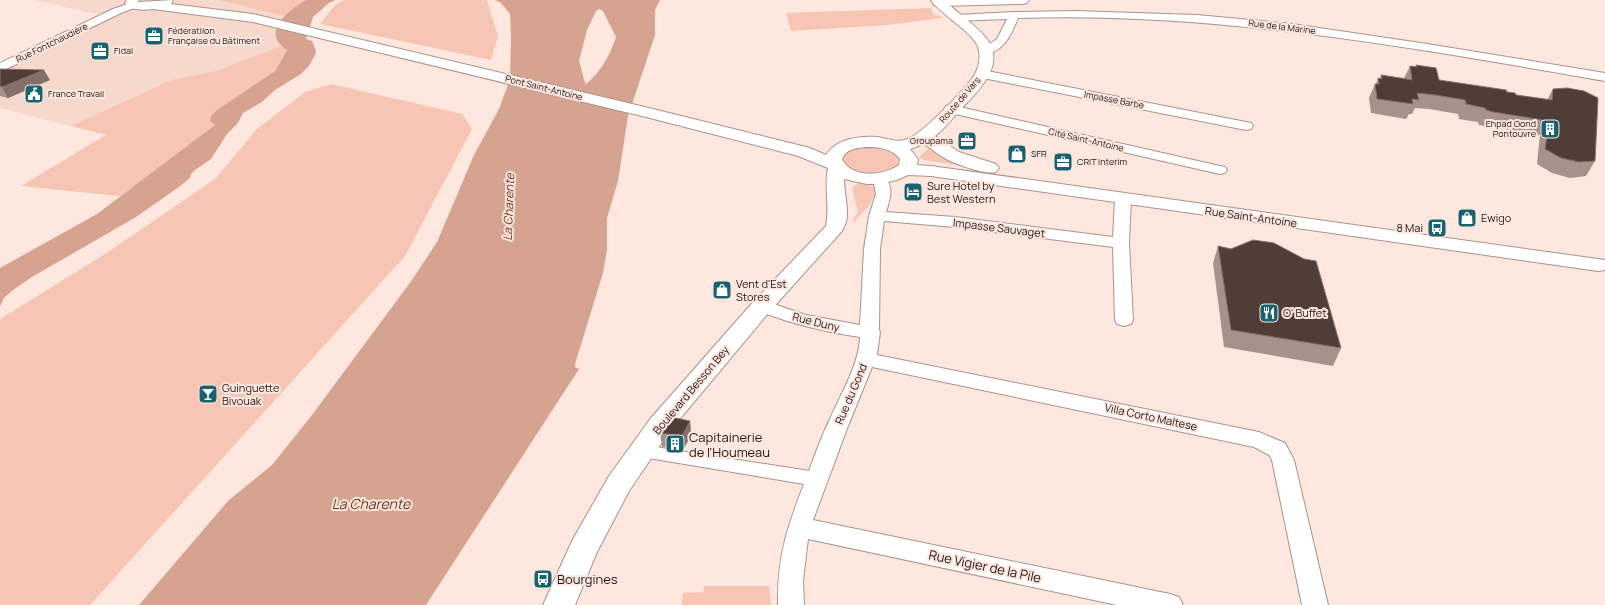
<svg xmlns="http://www.w3.org/2000/svg" width="1605" height="605" viewBox="0 0 1605 605" font-family="Manrope,sans-serif">
	<style>
		.built { fill: #f7d8cd }
		.green { fill: #f7c5b3 }
		.water { fill: #d7a391; fill-rule: evenodd }
		.lines { fill: none; stroke-linecap: round; stroke-linejoin: round }
		.pedestrian-casing { stroke: #a9938c; stroke-width: 2 }
		.minor-casing { stroke: #a9938c; stroke-width: 2 }
		.tertiary-casing { stroke: #a9938c; stroke-width: 2 }
		.secondary-casing { stroke: #a9938c; stroke-width: 2 }
		.pedestrian { fill: #fff; fill-rule: evenodd }
		.minor { fill: #fff; fill-rule: evenodd }
		.tertiary { fill: #fff; fill-rule: evenodd }
		.secondary { fill: #fff; fill-rule: evenodd }
		.wall { fill: #a7928b }
		.shaded-wall { fill: #847069 }
		.building { fill: #503d37; stroke: #847069 }
		.labels { text-anchor: middle; stroke-width: 4; stroke-linejoin: round; paint-order: stroke }
		.far-street-label { font-size: 9px; fill: #1f1714; stroke: #fee7df }
		.far-poi-label { font-size: 9px; fill: #1f1714; stroke: #fee7df; text-anchor: start }
		.poi-label { font-size: 11px; fill: #1f1714; stroke: #fee7df; text-anchor: start }
		.street-label { font-size: 11px; fill: #1f1714; stroke: #fee7df }
		.water-label { font-size: 12px; font-style: italic; fill: #713119; stroke: #fee7df }
		.near-poi-label { font-size: 13px; fill: #1f1714; stroke: #fee7df; text-anchor: start }
		.near-street-label { font-size: 13px; fill: #1f1714; stroke: #fee7df }
		.near-water-label { font-size: 14px; font-style: italic; fill: #713119; stroke: #fee7df }
	</style>
	<rect width="100%" height="100%" fill="#fee7df"/>
	<!-- built -->
	<path class="built" d="M34,0H218L284,16L280,21L276,37L281,46L216,71L171,80L71,126L0,108V71L26,61L111,17Z"/>
	<!-- green -->
	<g class="green">
		<path d="M218,0H307L284,16Z"/>
		<path d="M345,0H487L498,36L491,60L320,24L335,5Z"/>
		<path d="M931,8L934,15L941,16L942,18L887,25L791,31L786,13Z"/>
		<path d="M281,46L287,50L275,71L217,110L215,125L161,167L120,196L21,186L106,135L71,126L171,80L216,71Z"/>
		<path d="M331,84L462,114L472,129L405,256L90,605H0V319L105,254L215,179L257,129L305,92Z"/>
		<path d="M867,145L890,149L898,157V165C882,180 855,175 841,162L846,150Z"/>
		<path d="M930,147L987,170L924,160L919,157Z"/>
		<path d="M858,183H865L874,187L875,195L868,207L853,223V220L858,212L852,188Z"/>
		<path d="M704,586H769L771,605H682L683,593L703,592Z"/>
	</g>
	<!-- water -->
	<g class="water">
		<path d="M306,0H335L329,3L313,17L306,39L312,41L316,51L315,55L309,66L301,74L275,90L262,102L243,113L238,123L227,134L211,159L195,170L191,174L190,178L176,189L136,217L32,277L13,290L4,298L0,306V268L97,214L215,125L210,121L211,116L217,110L275,71L287,50C259,32 289,10 306,0Z"/>
		<path d="M495,0H660L655,10V35L628,116L618,181L607,218V250L603,273L575,364V367L579,369L426,605H139L228,501L272,465L312,415L412,280L437,242L474,155L499,109L510,79L511,37L510,14L501,3ZM599,9L603,11L616,37C610,55 601,72 586,84L585,83L579,61L587,30L596,11Z"/>
	</g>
	<g class="lines">
		<defs>
			<path id="pedestrian" d="M642,445L816,472L822,474L825,479L822,484L816,486L642,457L636,455L634,451L636,447Z"/>
			<g id="minor">
				<path d="M133,2L138,5L137,7L121,13L0,72V63L113,9Z"/>
				<path d="M1076,11L1197,15L1292,24L1421,43L1605,73V81C1410,47 1216,12 1018,18C1012,33 1002,57 982,52L980,50L997,39L1007,19L956,21L951,18L956,15L1014,12Z"/>
				<path d="M982,70L1246,122L1251,123L1253,126L1251,129L1246,130L978,77L976,74L978,71Z"/>
				<path d="M951,105L1220,166L1225,167L1227,170L1225,173L1220,174L946,112L944,109L946,106Z"/>
				<path d="M880,175L885,176C894,188 890,199 886,212L955,217L1113,237L1115,199L1118,196L1123,194L1128,196L1131,199L1129,243L1133,320L1131,324L1124,326L1117,324L1115,320L1113,247L955,227L884,221L880,249L879,330L880,332L877,355L1259,432L1285,443L1294,460L1328,605H1302L1272,460L1269,455L1254,447L872,367L848,426L813,520L1170,594L1179,597L1183,605H1117L808,539L803,581L804,605H778C777,553 789,523 807,476C814,457 821,437 830,419C841,393 859,365 860,337C824,332 789,323 756,310L753,306L756,302L762,300L806,315L860,325L864,249L869,216L876,194L873,179L875,176Z"/>
			</g>
			<path id="tertiary" d="M933,0H1029L1027,3L1023,4L938,6L934,5L932,2Z"/>
			<path id="secondary" d="M127,0H139L138,2L173,0L171,4L253,14L649,108L810,148L826,155C837,138 860,136 878,137C889,139 897,143 908,139C922,134 968,87 975,74C979,66 981,56 978,47C972,31 942,16 931,0H944C958,14 975,24 987,39C1007,66 976,93 958,112C951,120 944,129 935,136L959,152L996,164L999,168L996,172C985,175 959,165 948,160C940,156 932,149 924,144L910,149L918,159L917,165L931,166L1598,259L1605,260V270L1598,271L931,176L908,175L897,180L879,184H867L844,179C844,196 852,217 842,231L770,311L669,432L629,491L597,552L575,605H543L572,541L609,476L651,418L754,301L826,226C830,206 824,187 828,168L798,156L646,117L253,22L153,9C144,10 131,11 125,3ZM866,147C879,147 891,148 900,159L899,165C883,176 852,179 842,159C846,149 856,148 866,147Z"/>
		</defs>
		<!-- pedestrian casing -->
		<use href="#pedestrian" class="pedestrian-casing"/>
		<!-- minor casing -->
		<use href="#minor" class="minor-casing"/>
		<!-- tertiary casing -->
		<use href="#tertiary" class="tertiary-casing"/>
		<!-- secondary casing -->
		<use href="#secondary" class="secondary-casing"/>
		<!-- pedestrian -->
		<use href="#pedestrian" class="pedestrian"/>
		<!-- minor -->
		<use href="#minor" class="minor"/>
		<!-- tertiary -->
		<use href="#tertiary" class="tertiary"/>
		<!-- secondary -->
		<use href="#secondary" class="secondary"/>
	</g>
	<!-- wall -->
	<g class="wall">
		<path d="M1416,65L1439,80L1507,92L1516,95L1547,100L1553,89L1595,161L1586,176L1570,178L1552,173L1537,164L1540,135L1486,126L1479,125L1478,122L1459,119L1458,114L1429,109L1415,108L1412,114H1409L1406,119L1371,113L1369,98L1375,84H1376L1378,78L1380,79L1381,75L1404,78L1410,66L1415,67Z"/>
		<path d="M0,69L50,80L8,98L0,96Z"/>
		<path d="M1218,246L1341,348L1333,366L1224,347L1213,263Z"/>
		<path d="M690,421L691,435L683,450L662,447L660,433Z"/>
	</g>
	<!-- shaded-wall -->
	<g class="shaded-wall">
		<path d="M44,70L50,80L8,98L2,87Z"/>
		<path d="M690,421L691,435L683,450L682,436Z"/>
	</g>
	<!-- building -->
	<g class="building">
		<path d="M1416,65L1436,68L1439,80L1506,90L1507,92L1515,93L1516,95L1552,100L1553,89L1567,88L1584,91L1598,98L1595,161L1579,162L1561,158L1545,149L1549,121L1493,112L1486,110L1485,108L1466,104L1465,100L1435,95L1417,93L1419,100L1412,99L1413,104L1377,99L1375,84H1379L1378,78L1382,79L1381,75L1412,80L1410,66L1417,67Z"/>
		<path d="M0,69L44,70L2,87L0,86Z"/>
		<path d="M1253,240L1274,243L1304,259L1316,261L1341,348L1231,330L1218,246L1231,249Z"/>
		<path d="M671,417L690,421L682,436L660,433Z"/>
	</g>
	<!-- icons -->
	<defs>
		<symbol id="office-square" viewBox="-11 -11 22 22"><rect x="-9" y="-9" width="18" height="18" rx="4" fill="#196370" stroke="#fee7df"/><path d="M-6-3h4V-5.5h4V-3h4V5H-6ZM-1-4.5V-3h2v-1.5ZM-6 0V1H6V0Z" fill="#fff"/></symbol>
		<symbol id="civic-square" viewBox="-11 -11 22 22"><rect x="-9" y="-9" width="18" height="18" rx="4" fill="#196370" stroke="#fee7df"/><path d="M-.6-6.5H3V-4.5H.6V-3L4-1V1h2V6H-6V1h2V-1L-.6-3ZM-1.2 2.5V6h2.4V2.5Z" fill="#fff"/></symbol>
		<symbol id="building-square" viewBox="-11 -11 22 22"><rect x="-9" y="-9" width="18" height="18" rx="4" fill="#196370" stroke="#fee7df"/><path d="M-4-6H4V6H1V3H-1V6H-4ZM-2.5-4.3h1.7v1.8h-1.7ZM.8-4.3h1.7v1.8H.8ZM-2.5-1h1.7V.8h-1.7ZM.8-1h1.7V.8H.8Z" fill="#fff"/></symbol>
		<symbol id="shop-square" viewBox="-11 -11 22 22"><rect x="-9" y="-9" width="18" height="18" rx="4" fill="#196370" stroke="#fee7df"/><path d="M-5-2.5h2.3a2.7 3.5 0 0 1 5.4 0H5L5.5 6h-11ZM-1.5-2.5h3a1.5 2.3 0 0 0-3 0Z" fill="#fff"/></symbol>
		<symbol id="hotel-square" viewBox="-11 -11 22 22"><rect x="-9" y="-9" width="18" height="18" rx="4" fill="#196370" stroke="#fee7df"/><path d="M-6-4.5h1.5V1H6V5H4.5V3h-9V5H-6ZM-4 0a1.8 1.8 0 1 1 3.6 0ZM.5 0V-2.5h3Q6-2.5 6 0Z" fill="#fff"/></symbol>
		<symbol id="bus-square" viewBox="-11 -11 22 22"><rect x="-9" y="-9" width="18" height="18" rx="4" fill="#196370" stroke="#fee7df"/><path d="M-5-6H5V4H4V6H2V4H-2V6H-4V4H-5ZM-3.5-4V0h7V-4ZM-3.5 1.2v1.5H-2V1.2ZM2 1.2v1.5H3.5V1.2Z" fill="#fff"/></symbol>
		<symbol id="restaurant-square" viewBox="-11 -11 22 22"><rect x="-9" y="-9" width="18" height="18" rx="4" fill="#196370" stroke="#fee7df"/><path d="M-5-6h1v4h1v-4h1v4h1v-4h1v5L-1.5 .5V6h-2V.5L-5-1ZM5-6V6H3V1.5H1.5Q1.5-4 5-6Z" fill="#fff"/></symbol>
		<symbol id="bar-square" viewBox="-11 -11 22 22"><rect x="-9" y="-9" width="18" height="18" rx="4" fill="#196370" stroke="#fee7df"/><path d="M-6-5H6L.8 .8V4.5H3.5V6h-7V4.5H-.8V.8Z" fill="#fff"/></symbol>
	</defs>
	<g fill-rule="evenodd">
		<use href="#office-square" x="143" y="25" width="22" height="22"/>
		<use href="#office-square" x="89" y="40" width="22" height="22"/>
		<use href="#civic-square" x="23" y="83" width="22" height="22"/>
		<use href="#building-square" x="1539" y="118" width="22" height="22"/>
		<use href="#office-square" x="956" y="130" width="22" height="22"/>
		<use href="#shop-square" x="1006" y="143" width="22" height="22"/>
		<use href="#office-square" x="1052" y="151" width="22" height="22"/>
		<use href="#hotel-square" x="902" y="181" width="22" height="22"/>
		<use href="#shop-square" x="1456" y="207" width="22" height="22"/>
		<use href="#bus-square" x="1426" y="217" width="22" height="22"/>
		<use href="#shop-square" x="711" y="279" width="22" height="22"/>
		<use href="#restaurant-square" x="1258" y="302" width="22" height="22"/>
		<use href="#bar-square" x="197" y="383" width="22" height="22"/>
		<use href="#building-square" x="664" y="433" width="22" height="22"/>
		<use href="#bus-square" x="532" y="568" width="22" height="22"/>
	</g>
	<g class="labels">
		<!-- far-street labels -->
		<g class="far-street-label">
			<text transform="translate(1282 27) rotate(7)" y="3">Rue de la Marine</text>
			<text transform="translate(52 43) rotate(-26)" y="3">Rue Fontchaudière</text>
			<text transform="translate(544 88) rotate(14)" y="3">Pont Saint-Antoine</text>
			<text transform="translate(960 100) rotate(-49)" y="3">Route de Vars</text>
			<text transform="translate(1114 100) rotate(11)" y="3">Impasse Barbe</text>
			<text transform="translate(1086 140) rotate(13)" y="3">Cité Saint-Antoine</text>
		</g>
		<!-- far-poi labels -->
		<g class="far-poi-label">
			<text x="168" y="34">Fédératiion<tspan x="168" dy="10">Française du Bâtiment</tspan></text>
			<text x="114" y="54">Fidal</text>
			<text x="48" y="97">France Travail</text>
			<text x="1536" y="127" text-anchor="end">Ehpad Gond<tspan x="1536" dy="10">Pontouvre</tspan></text>
			<text x="953" y="144" text-anchor="end">Groupama</text>
			<text x="1031" y="157">SFR</text>
			<text x="1077" y="165">CRIT Interim</text>
		</g>
		<!-- poi labels -->
		<g class="poi-label">
			<text x="927" y="190">Sure Hotel by<tspan x="927" dy="13">Best Western</tspan></text>
			<text x="1481" y="222">Ewigo</text>
			<text x="1423" y="232" text-anchor="end">8 Mai</text>
			<text x="736" y="288">Vent d'Est<tspan x="736" dy="13">Stores</tspan></text>
			<text x="1283" y="317">O' Buffet</text>
			<text x="222" y="392">Guinguette<tspan x="222" dy="13">Bivouak</tspan></text>
		</g>
		<!-- street labels -->
		<g class="street-label">
			<text transform="translate(1251 217) rotate(8)" y="4">Rue Saint-Antoine</text>
			<text transform="translate(999 228) rotate(7)" y="4">Impasse Sauvaget</text>
			<text transform="translate(816 322) rotate(14)" y="4">Rue Duny</text>
			<text transform="translate(691 390) rotate(-50)" y="4">Boulevard Besson Bey</text>
			<text transform="translate(851 394) rotate(-67)" y="4">Rue du Gond</text>
			<text transform="translate(1151 417) rotate(12)" y="4">Villa Corto Maltese</text>
		</g>
		<!-- water labels -->
		<g class="water-label">
			<text transform="translate(509 207) rotate(-88)" y="4">La Charente</text>
		</g>
		<!-- near-poi labels -->
		<g class="near-poi-label">
			<text x="689" y="442">Capitainerie<tspan x="689" dy="15">de l'Houmeau</tspan></text>
			<text x="557" y="584">Bourgines</text>
		</g>
		<!-- near-street labels -->
		<g class="near-street-label">
			<text transform="translate(985 566) rotate(12)" y="5">Rue Vigier de la Pile</text>
		</g>
		<!-- near-water labels -->
		<g class="near-water-label">
			<text x="371" y="509">La Charente</text>
		</g>
	</g>
</svg>
